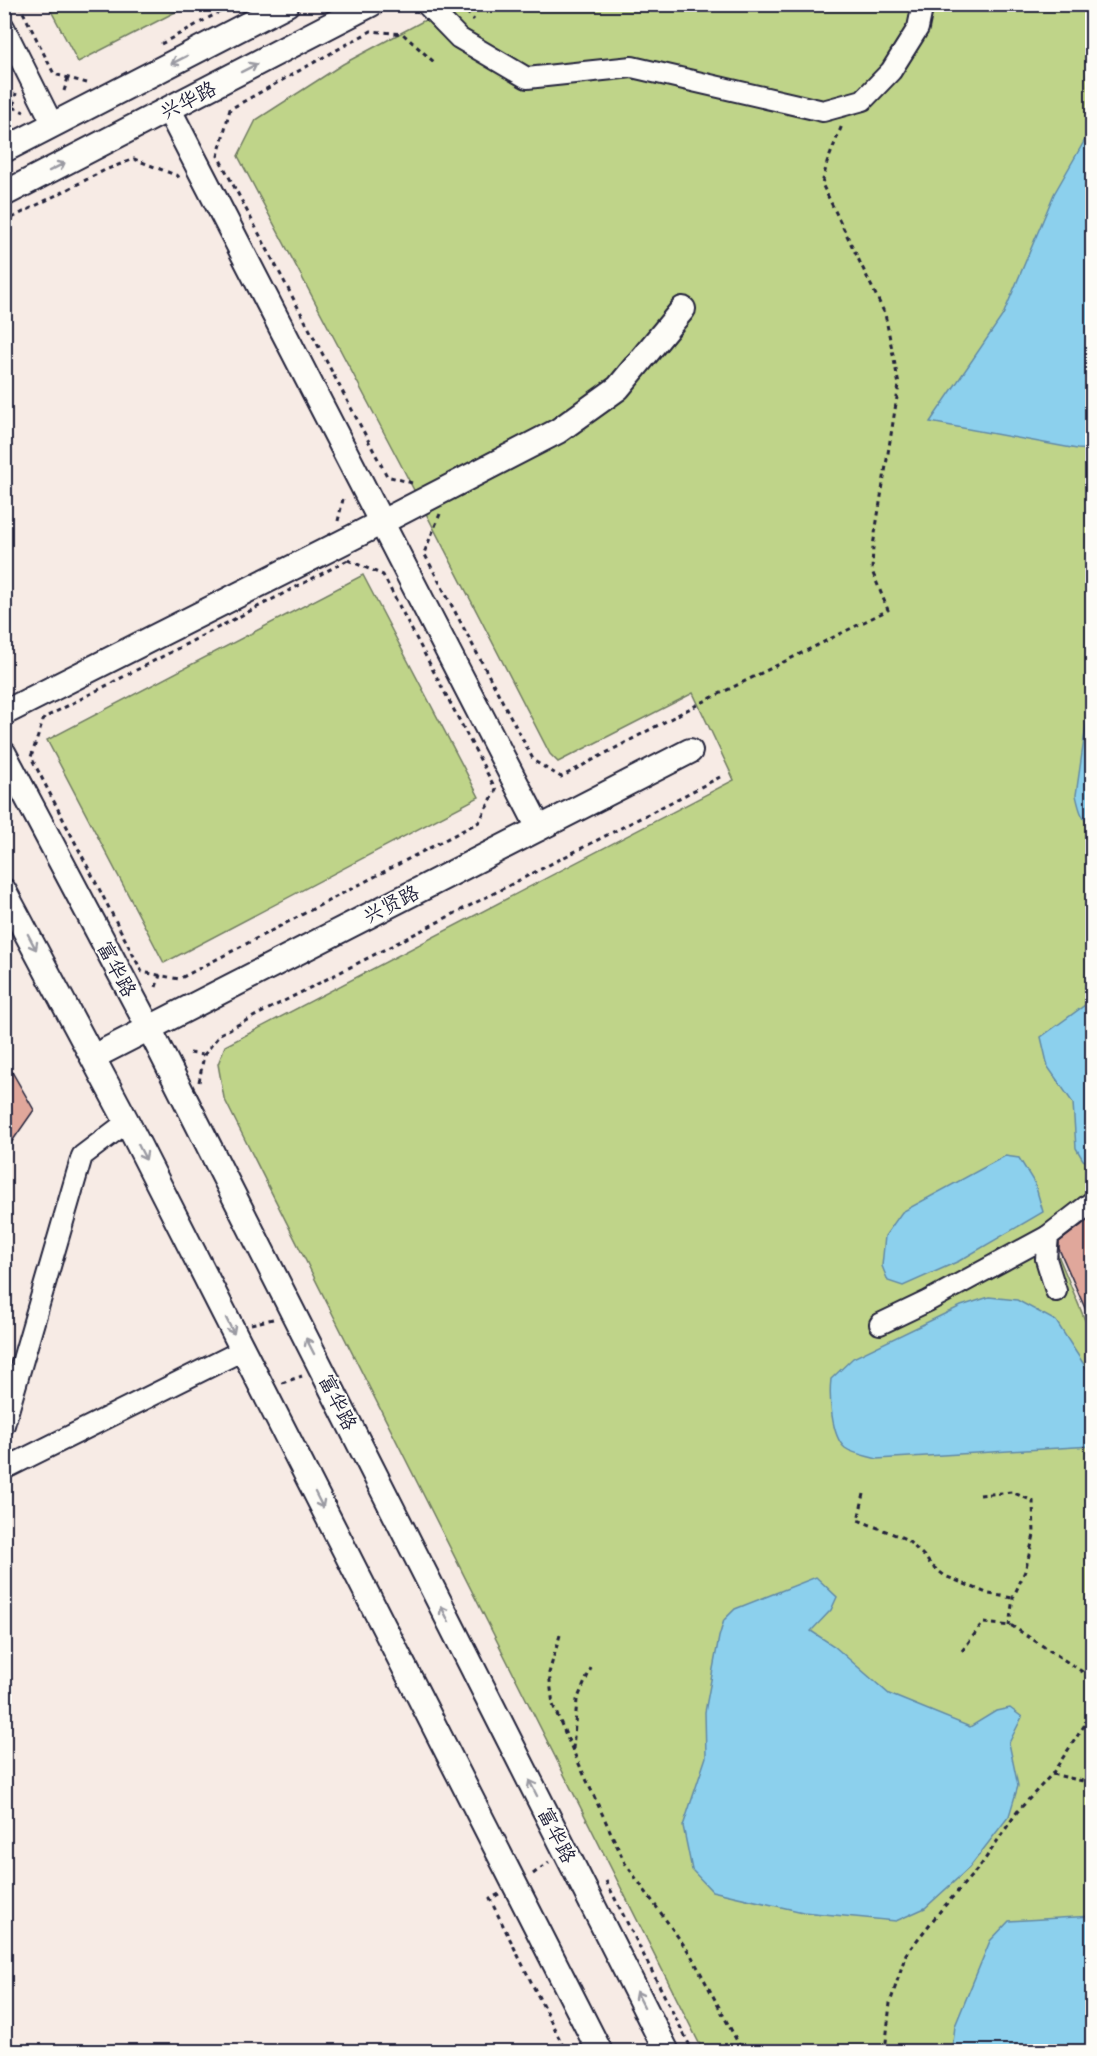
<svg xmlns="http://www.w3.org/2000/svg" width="1097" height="2056" viewBox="0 0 1097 2056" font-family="'Comic Neue','LXGW WenKai TC',sans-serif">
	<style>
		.green { fill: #bfd489; stroke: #707b62; stroke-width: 1.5 }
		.water { fill: #8cd0ed; stroke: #628aa6; stroke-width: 1.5 }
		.building { fill: #e0a79b; stroke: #22223b; stroke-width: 1.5 }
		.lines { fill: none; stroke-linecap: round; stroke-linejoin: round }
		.minor-casing { stroke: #22223b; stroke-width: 24 }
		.tertiary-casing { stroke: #22223b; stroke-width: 28 }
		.path { stroke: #22223b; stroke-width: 3; stroke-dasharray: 4.5 4.5; stroke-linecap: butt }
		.minor { stroke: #fdfcf7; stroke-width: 20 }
		.tertiary { stroke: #fdfcf7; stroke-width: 24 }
		.oneway { stroke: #9a9aa2 }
		.labels { text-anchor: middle; stroke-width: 4.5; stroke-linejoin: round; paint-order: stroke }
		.street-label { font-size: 20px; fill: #22223b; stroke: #fdfcf7 }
	</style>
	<rect width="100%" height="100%" fill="#f7ebe5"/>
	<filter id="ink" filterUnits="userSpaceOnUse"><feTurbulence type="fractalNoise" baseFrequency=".0167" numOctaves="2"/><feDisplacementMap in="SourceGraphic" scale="12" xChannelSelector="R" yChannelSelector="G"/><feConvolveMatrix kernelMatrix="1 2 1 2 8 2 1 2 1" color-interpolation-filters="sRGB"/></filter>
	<g filter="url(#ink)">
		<!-- green -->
		<g class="green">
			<path d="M48,5H189L78,62Z"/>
			<path d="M453,5H1092V1211L1053,1243L1092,1337V2051H703L224,1098L218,1064L225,1046L734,780L693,693L558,762L550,754L400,463L238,156L256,120L343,64Z"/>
			<path d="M363,575L479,797L164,963L47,740Z"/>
		</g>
		<!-- water -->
		<g class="water">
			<path d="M1092,121V450L1077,449L930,422L1003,315L1054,194L1086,138Z"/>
			<path d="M1092,684V827C1081,819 1079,808 1076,795Z"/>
			<path d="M1092,1000V1165L1083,1160L1076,1148L1073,1103L1048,1067L1041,1037Z"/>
			<path d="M1005,1156L1019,1158L1035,1184L1043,1212L959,1261L903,1286L888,1281L882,1266L885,1236L902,1212Z"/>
			<path d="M989,1297L1017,1300L1056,1321L1092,1377V1446L877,1459C868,1456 853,1454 845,1448C831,1436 829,1396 831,1379L853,1358L961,1306Z"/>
			<path d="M816,1577L837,1597L831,1610L811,1631L834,1646L889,1694L970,1727L996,1711L1010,1708L1022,1717L1009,1743L1018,1786L1009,1816L969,1868L925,1908L896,1921L803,1912L712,1891L692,1870L683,1826L706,1757L705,1712L719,1637L724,1620L735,1609Z"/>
			<path d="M1092,1916V2051H952L955,2026L990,1941L1009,1921Z"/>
		</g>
		<!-- building -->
		<g class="building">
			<path d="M4,1058L34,1110L4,1153Z"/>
			<path d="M1092,1217V1324L1059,1249V1242Z"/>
		</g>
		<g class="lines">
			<defs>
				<g id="minor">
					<path d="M426,4L459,38L527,78L632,67L823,111L863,100L891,71L918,28L923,4"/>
					<path d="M4,27L53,125"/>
					<path d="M1056,1291L1046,1259L1048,1236L1092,1202"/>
					<path d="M880,1324L928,1301L1048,1236"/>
					<path d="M4,1425L82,1156L127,1122"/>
					<path d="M4,1469L243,1350"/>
				</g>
				<g id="tertiary">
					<path d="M169,110L539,828"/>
					<path d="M4,150L287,4"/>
					<path d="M4,194L371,4"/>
					<path d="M4,713L353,537L558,431L618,388L683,309"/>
					<path d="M4,754L149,1028L667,2052"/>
					<path d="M4,891L127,1122L600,2052"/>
					<path d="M93,1057L690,751"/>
				</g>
			</defs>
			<!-- minor casing -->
			<use href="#minor" class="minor-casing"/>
			<!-- tertiary casing -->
			<use href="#tertiary" class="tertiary-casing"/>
			<!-- path -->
			<g class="path">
				<path d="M19,4L54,74L87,83"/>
				<path d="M463,4L464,9L474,20"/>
				<path d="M161,44L234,4"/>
				<path d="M64,91L68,78"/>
				<path d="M13,107L24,112"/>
				<path d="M4,118L12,114L16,93"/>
				<path d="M4,222L105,170L134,159L178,176L180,181"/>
				<path d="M412,483L387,476L218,156L230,109L371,31L403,34L435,63"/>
				<path d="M440,514L424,553L534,761L561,777L683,712L888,610L872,571L873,546L899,385L885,314L822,184L827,163L842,125"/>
				<path d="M338,521L344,495"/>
				<path d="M348,560L383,575L496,790L479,822L179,979L142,972L31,757L44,718Z"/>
				<path d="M156,987L160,975"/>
				<path d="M190,1053L203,1055"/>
				<path d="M199,1082L204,1055L220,1034L720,777"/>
				<path d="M251,1324L273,1319"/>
				<path d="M282,1383L302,1376"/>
				<path d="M864,1494L858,1520L906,1539L924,1556L932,1566L945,1576L989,1594L1013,1598"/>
				<path d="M980,1495L1012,1492L1033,1501L1034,1535L1025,1571L1013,1598L1009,1626"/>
				<path d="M560,1635L549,1673L553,1705L573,1751L625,1863L691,1955L743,2052"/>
				<path d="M962,1651L983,1623L1012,1626L1092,1678"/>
				<path d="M573,1749L577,1700L591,1668"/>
				<path d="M1052,1774L1087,1782L1092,1781"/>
				<path d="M533,1874L549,1862"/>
				<path d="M606,1881L693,2052"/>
				<path d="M499,1894L490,1899L566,2052"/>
				<path d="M885,2052L890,2003L906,1954L941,1910L981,1865L1017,1812L1052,1774L1092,1714"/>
			</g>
			<!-- minor -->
			<use href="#minor" class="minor"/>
			<!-- tertiary -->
			<use href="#tertiary" class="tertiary"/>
		</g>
		<!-- one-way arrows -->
		<defs><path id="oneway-shaft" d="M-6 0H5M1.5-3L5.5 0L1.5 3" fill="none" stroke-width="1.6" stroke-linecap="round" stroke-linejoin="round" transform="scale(1.5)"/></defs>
		<g class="oneway">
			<use href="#oneway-shaft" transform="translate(179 60) rotate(153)"/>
			<use href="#oneway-shaft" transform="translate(249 68) rotate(-27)"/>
			<use href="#oneway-shaft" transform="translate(57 167) rotate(-27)"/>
			<use href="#oneway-shaft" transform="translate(32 942) rotate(62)"/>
			<use href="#oneway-shaft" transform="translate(142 1152) rotate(63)"/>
			<use href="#oneway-shaft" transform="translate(230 1326) rotate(63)"/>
			<use href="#oneway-shaft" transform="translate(310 1346) rotate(-117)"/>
			<use href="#oneway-shaft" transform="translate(319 1500) rotate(63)"/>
			<use href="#oneway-shaft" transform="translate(445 1614) rotate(-117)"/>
			<use href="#oneway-shaft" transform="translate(533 1788) rotate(-117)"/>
			<use href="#oneway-shaft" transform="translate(640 1999) rotate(-117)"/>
		</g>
	</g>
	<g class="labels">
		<!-- street labels -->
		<g class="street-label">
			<text transform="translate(188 100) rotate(-27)" y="7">兴华路</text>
			<text transform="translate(391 904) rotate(-27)" y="7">兴贤路</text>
			<text transform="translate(117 969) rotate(62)" y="7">富华路</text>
			<text transform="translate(338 1402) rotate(63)" y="7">富华路</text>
			<text transform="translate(557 1835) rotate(63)" y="7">富华路</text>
		</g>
	</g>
	<!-- margin -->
	<rect width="1097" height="2056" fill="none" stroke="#fdfcf7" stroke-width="24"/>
	<rect x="12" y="12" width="1073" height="2032" fill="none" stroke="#22223b" stroke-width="2" filter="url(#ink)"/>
</svg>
